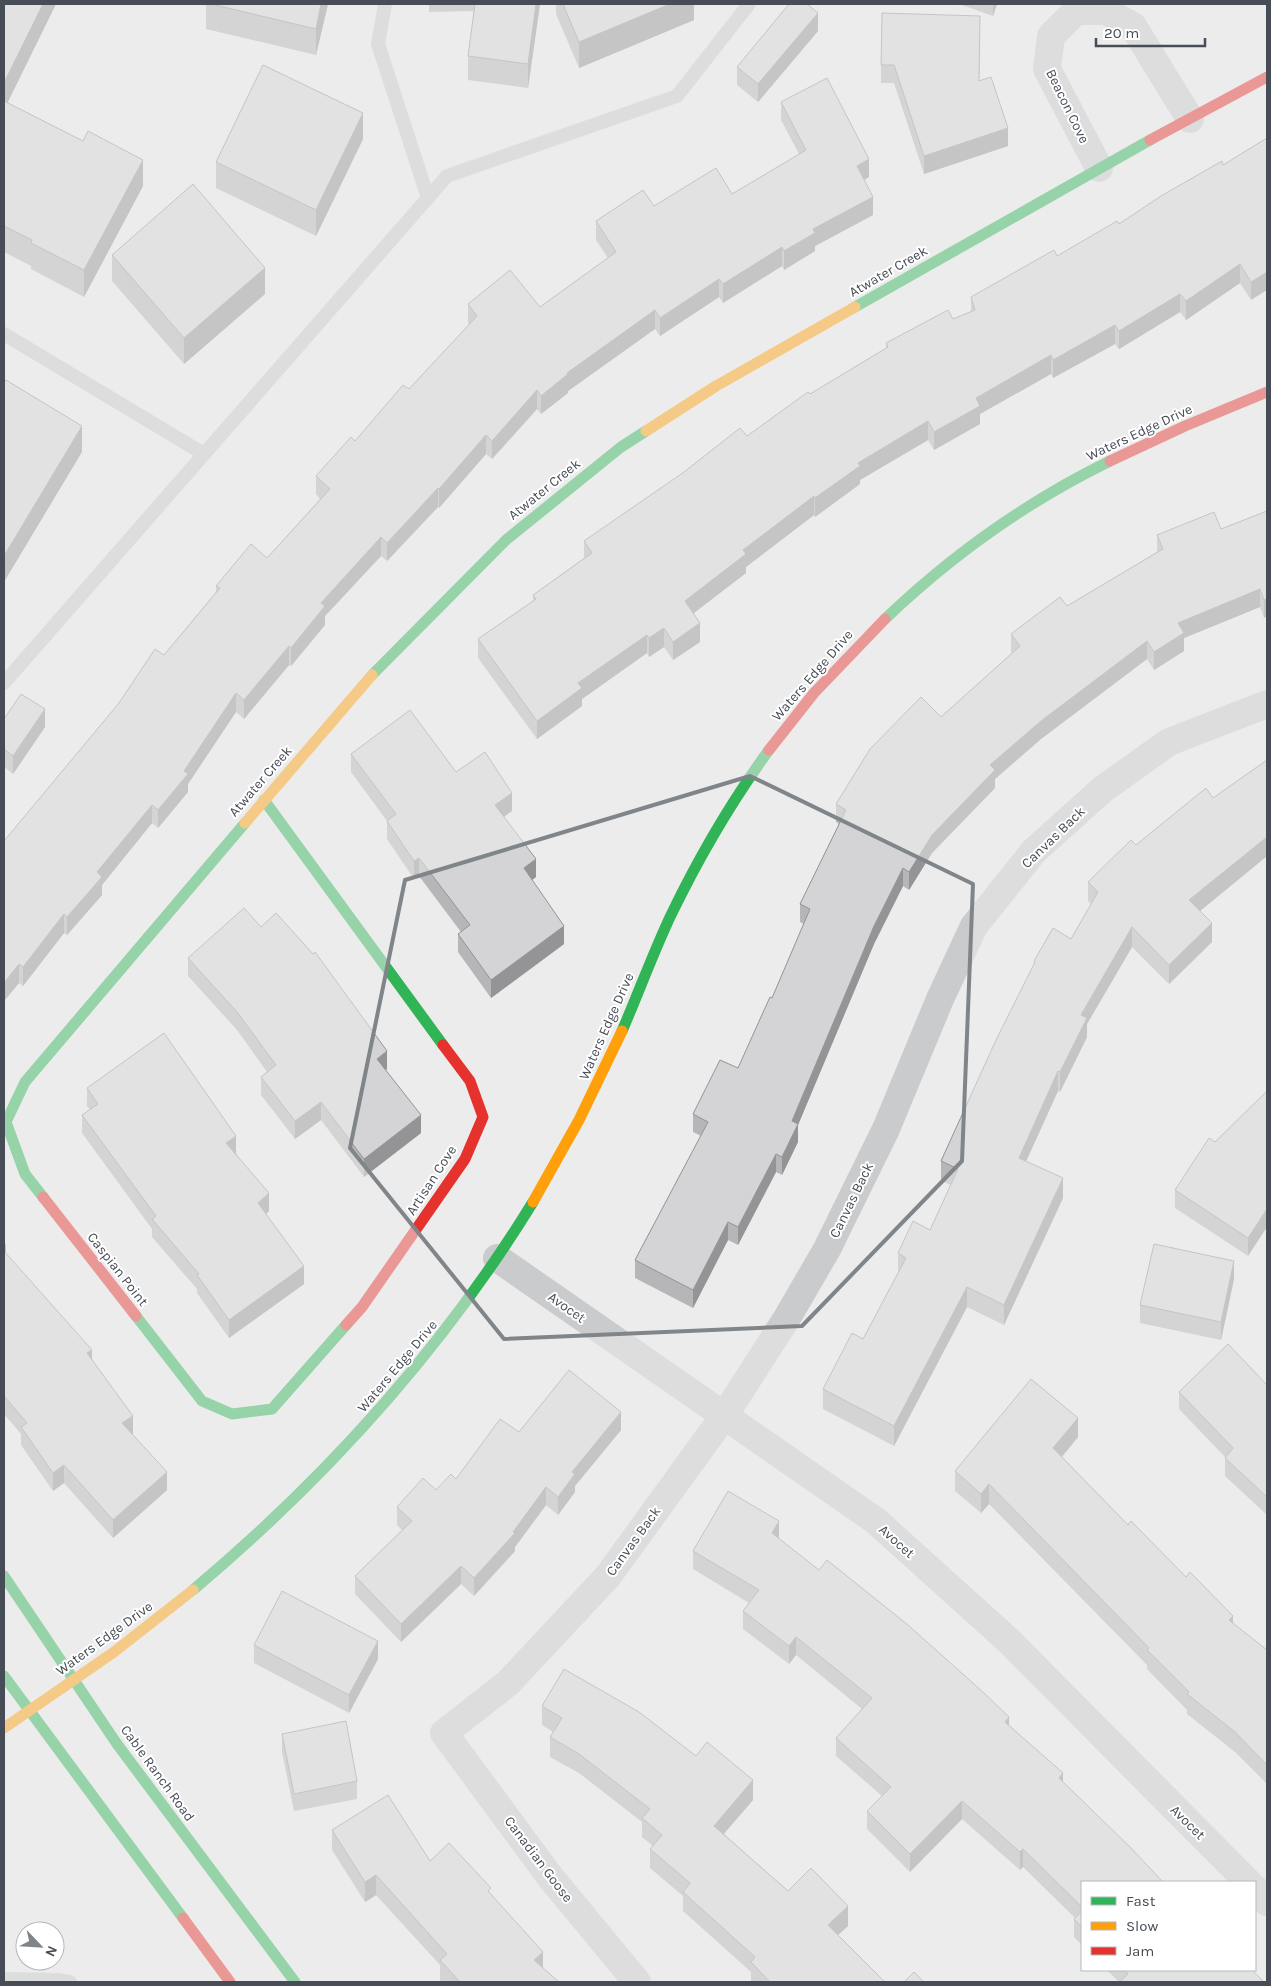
<svg xmlns="http://www.w3.org/2000/svg" width="1271" height="1986" viewBox="0 0 1271 1986" font-family="Karla,sans-serif">
	<style>
		.lines { fill: none; stroke-linecap: round; stroke-linejoin: round }
		.lane { stroke: #c9cbcd; stroke-width: 14 }
		.street { stroke: #c9cbcd; stroke-width: 28 }
		.fast { stroke: #30b455; stroke-width: 11 }
		.slow { stroke: #ff9f0a; stroke-width: 11 }
		.jam { stroke: #e5322d; stroke-width: 11 }
		.wall { fill: #b6b6b9 }
		.shaded-wall { fill: #949496 }
		.building { fill: #d4d4d7; stroke: #949496 }
		.marked { fill: none; stroke: #80858a; stroke-width: 4; stroke-linejoin: round }
		.labels { text-anchor: middle; stroke-width: 4; stroke-linejoin: round; paint-order: stroke }
		.street-label { font-size: 14px; fill: #464d56; stroke: #fff }
	</style>
	<rect width="100%" height="100%" fill="#edecec"/>
	<g class="lines">
		<!-- lane -->
		<g class="lane">
			<path d="M385,4L378,44L428,198"/>
			<path d="M4,334L204,454"/>
			<path d="M4,683L447,176L677,96L749,4"/>
			<path d="M4,1979L60,1980L70,1982"/>
		</g>
		<!-- street -->
		<g class="street">
			<path d="M1099,168L1047,69L1051,36L1076,11H1106L1133,26L1190,119"/>
			<path d="M497,1258L876,1521L1009,1641L1248,1882"/>
			<path d="M1255,1889L1267,1902"/>
			<path d="M637,1982L551,1878L444,1733L508,1683L608,1576L724,1416L787,1318L827,1249L886,1129L940,999L974,926L1034,851L1103,789L1169,742L1267,704"/>
		</g>
		<!-- fast -->
		<g class="fast">
			<path d="M855,307L1150,140"/>
			<path d="M885,619C951,556 1028,501 1110,461"/>
			<path d="M372,675L506,540L621,447L646,431"/>
			<path d="M264,800L443,1045"/>
			<path d="M622,1031C639,992 653,953 671,915C699,857 731,802 769,750"/>
			<path d="M43,1197L25,1174L6,1122L25,1082L245,823"/>
			<path d="M136,1316L202,1401L232,1414L272,1409L346,1325"/>
			<path d="M4,1576L117,1744L295,1982"/>
			<path d="M193,1590C326,1478 442,1350 533,1202"/>
			<path d="M4,1676L183,1918"/>
		</g>
		<!-- slow -->
		<g class="slow">
			<path d="M646,431L716,386L855,307"/>
			<path d="M245,823L372,675"/>
			<path d="M533,1202L579,1120L622,1031"/>
			<path d="M4,1728L114,1652L193,1590"/>
		</g>
		<!-- jam -->
		<g class="jam">
			<path d="M1150,140L1267,77"/>
			<path d="M1110,461L1185,426L1267,392"/>
			<path d="M769,750L814,693L885,619"/>
			<path d="M43,1197L136,1316"/>
			<path d="M346,1325L362,1307L465,1159L483,1117L470,1081L443,1045"/>
			<path d="M183,1918L230,1982"/>
		</g>
	</g>
	<!-- wall -->
	<g class="wall">
		<path d="M4,4H56L7,102L143,186L84,297L31,269V266L4,252Z"/>
		<path d="M206,4H328L316,55L206,29Z"/>
		<path d="M429,4H540L528,88L468,80V56L474,11L429,12Z"/>
		<path d="M556,4H694V20L579,68L556,14Z"/>
		<path d="M959,4H997L993,16Z"/>
		<path d="M818,31L758,102L737,85V67Z"/>
		<path d="M980,34L979,81L1008,146L924,174L894,83H881V65Z"/>
		<path d="M781,102L869,177L864,180L873,215L815,246V251L784,270L782,266L723,303L719,297L660,336L655,329L568,391V393L541,414L537,409L492,459L486,454L439,508L438,507L387,561L381,556L325,616V625L291,666L289,665L244,719L236,712L188,784V792L158,828L152,823L102,885V895L67,935L64,933L23,986L19,983L4,1001V841L164,655L216,592V586L267,558L320,499L316,494V476L355,441L409,389L469,325L468,323V304L540,307L608,258L596,240V221L654,206L732,194L799,154L781,120Z"/>
		<path d="M1267,138L1251,300L1240,283L1186,320L1180,312L1119,349L1115,344L1053,378L1051,374L980,414V424L934,450L928,440L860,480V484L815,517L814,515L746,567V573L693,613L700,642L673,660L664,647L649,657L647,653L582,699V706L537,739L478,658V639L533,601V595L584,558V541L747,436L810,394L886,348V343L953,319L971,312V297L1057,256L1119,224L1223,165Z"/>
		<path d="M363,139L316,236L216,188V162Z"/>
		<path d="M112,255L265,294L184,364L112,281Z"/>
		<path d="M1267,511L1264,618L1260,607L1184,638V651L1154,670L1147,659L1041,739L995,779V788L932,853L909,890L903,886L874,944L798,1125V1142L782,1175L776,1172L738,1245L728,1240L693,1308L635,1278V1260L701,1136L693,1132V1114L738,1068L772,998L804,924L800,922V904L839,824L836,822V804L941,717L1012,653L1011,652V634L1067,606L1157,552V535L1221,529Z"/>
		<path d="M4,719L45,727L13,774L4,767Z"/>
		<path d="M351,754L456,772L512,811L504,816L536,877L532,880L564,944L491,998L458,952V934L461,932L419,876L414,879L387,839V821L351,772Z"/>
		<path d="M1267,760V856L1200,911L1212,942L1169,984L1132,947L1087,1024V1037L1060,1092L1058,1091L1026,1161L1063,1198L1004,1325L967,1307L894,1446L823,1409V1389L863,1339L898,1273V1253L930,1230L951,1185L941,1181V1161L1034,964V961L1071,939L1091,904L1088,901V882L1136,845L1213,798Z"/>
		<path d="M188,958L387,1069L386,1070L421,1133L364,1177L321,1120L295,1139L261,1095V1077L267,1072L237,1030L188,976Z"/>
		<path d="M87,1088L236,1153L269,1211L266,1214L304,1284L229,1338L197,1293V1289L152,1237V1229L82,1133V1115L90,1110L87,1106Z"/>
		<path d="M1267,1091L1248,1256L1175,1208V1190L1215,1142Z"/>
		<path d="M4,1241L6,1254L92,1359L133,1434H132L167,1490L113,1538L64,1483L53,1491L21,1445V1434L4,1414Z"/>
		<path d="M1234,1279L1221,1340L1140,1323V1305Z"/>
		<path d="M1267,1385V1515L1225,1476V1457L1179,1409V1392Z"/>
		<path d="M621,1430L575,1486V1492L558,1515L546,1505L515,1547V1551L474,1596L461,1584L401,1642L355,1594V1576L402,1530L397,1525V1507L436,1490L456,1479L519,1432Z"/>
		<path d="M1078,1437L1062,1457L1128,1525L1186,1577L1233,1623L1267,1650V1784L1235,1752L1187,1714V1710L1147,1669V1665L989,1504L981,1513L955,1491V1471Z"/>
		<path d="M779,1539L1009,1725L1063,1782L1082,1882V1945L1074,1937V1919L1075,1918L1023,1867L1020,1870L962,1819L910,1872L867,1829V1811L882,1796L836,1756V1738L862,1709L796,1655L789,1664L743,1629V1611L749,1603L693,1569V1551Z"/>
		<path d="M254,1645L378,1659L349,1713L254,1663Z"/>
		<path d="M542,1706L753,1800L724,1834L788,1891L848,1926L838,1935L885,1982H752L751,1981V1972L683,1911V1896L650,1868V1849L653,1846L642,1837V1822L579,1773L550,1757V1737L553,1732L542,1725Z"/>
		<path d="M282,1734L357,1781V1799L294,1811L282,1752Z"/>
		<path d="M332,1830L430,1861L491,1894L543,1968L559,1982H442L440,1980V1965L376,1895L365,1902L332,1850Z"/>
		<path d="M1107,1970H1252L1264,1982H1119Z"/>
	</g>
	<!-- shaded-wall -->
	<g class="shaded-wall">
		<path d="M43,4H56L4,110V83Z"/>
		<path d="M321,4H328L316,55V29Z"/>
		<path d="M536,4H540L528,88V64Z"/>
		<path d="M670,4H694V20L579,68V42Z"/>
		<path d="M993,4H997L993,16Z"/>
		<path d="M818,13V31L758,102V84Z"/>
		<path d="M363,113V139L316,236V210Z"/>
		<path d="M1008,128V146L924,174V156Z"/>
		<path d="M869,159V177L857,184V166Z"/>
		<path d="M143,160V186L84,297V270Z"/>
		<path d="M873,197V215L815,246V251L784,270V251L813,229Z"/>
		<path d="M782,247V266L723,303V284Z"/>
		<path d="M1240,264V283L1186,320V301Z"/>
		<path d="M265,268V294L184,364V338Z"/>
		<path d="M1267,272V290L1251,300V282Z"/>
		<path d="M719,279V297L660,336V318Z"/>
		<path d="M1180,294V312L1119,349V331Z"/>
		<path d="M655,310V329L568,391V393L541,414V396L567,373Z"/>
		<path d="M1115,325V344L1053,378V360Z"/>
		<path d="M1051,355V374L980,414V424L934,450V432L976,398Z"/>
		<path d="M537,390V409L492,459V441Z"/>
		<path d="M928,421V440L860,480V484L815,517V498L858,463Z"/>
		<path d="M82,426V452L4,582V556Z"/>
		<path d="M486,435V454L439,508V489Z"/>
		<path d="M438,488V507L387,561V543Z"/>
		<path d="M814,496V515L746,567V573L685,620V601L743,550Z"/>
		<path d="M381,537V556L325,616V625L291,666V648L321,603Z"/>
		<path d="M1260,589V607L1184,638V651L1154,670V652L1178,623Z"/>
		<path d="M1267,598V616L1264,618V600Z"/>
		<path d="M700,623V642L673,660V642Z"/>
		<path d="M664,628V647L649,657V638Z"/>
		<path d="M647,635V653L582,699V706L537,739V721L578,683Z"/>
		<path d="M1147,641V659L1041,739L995,779V788L932,853L909,890V872L932,835L990,765L1041,721Z"/>
		<path d="M289,646V665L244,719V700Z"/>
		<path d="M236,693V712L188,784V792L158,828V810Z"/>
		<path d="M45,709V727L13,774V756Z"/>
		<path d="M512,793V811L495,823V805Z"/>
		<path d="M152,805V823L102,885V895L67,935V917L97,872Z"/>
		<path d="M1267,837V856L1189,920V900Z"/>
		<path d="M419,858V876L414,879V861Z"/>
		<path d="M536,859V877L524,886V868Z"/>
		<path d="M903,868V886L874,944L798,1125V1142L782,1175V1157L792,1121L874,926Z"/>
		<path d="M64,914V933L23,986V967Z"/>
		<path d="M1212,923V942L1169,984V965Z"/>
		<path d="M564,926V944L491,998V980Z"/>
		<path d="M1132,927V947L1087,1024V1037L1060,1092V1072L1081,1015Z"/>
		<path d="M19,964V983L4,1001V983Z"/>
		<path d="M387,1051V1069L377,1077V1059Z"/>
		<path d="M1058,1071V1091L1019,1177V1158Z"/>
		<path d="M321,1102V1120L295,1139V1121Z"/>
		<path d="M421,1115V1133L364,1177V1159Z"/>
		<path d="M236,1136V1153L226,1161V1143Z"/>
		<path d="M776,1154V1172L738,1245V1227Z"/>
		<path d="M1063,1178V1198L1004,1325V1305Z"/>
		<path d="M269,1193V1211L258,1221V1203Z"/>
		<path d="M1267,1209V1227L1248,1256V1238Z"/>
		<path d="M728,1222V1240L693,1308V1290Z"/>
		<path d="M6,1244V1262L4,1264V1246Z"/>
		<path d="M1234,1261V1279L1221,1340V1322Z"/>
		<path d="M304,1266V1284L229,1338V1320Z"/>
		<path d="M967,1287V1307L894,1446V1426Z"/>
		<path d="M92,1350V1368L87,1353Z"/>
		<path d="M621,1412V1430L575,1486V1492L558,1515V1497L572,1472Z"/>
		<path d="M133,1416V1434L122,1441V1423Z"/>
		<path d="M1078,1418V1437L1053,1467V1448Z"/>
		<path d="M64,1465V1483L53,1491V1473Z"/>
		<path d="M167,1472V1490L113,1538V1520Z"/>
		<path d="M989,1484V1504L981,1513V1494Z"/>
		<path d="M546,1487V1505L515,1547V1551L474,1596V1578L513,1532Z"/>
		<path d="M779,1521V1539L772,1533Z"/>
		<path d="M461,1566V1584L401,1642V1624Z"/>
		<path d="M1233,1616V1636L1229,1620Z"/>
		<path d="M796,1637V1655L789,1664V1646Z"/>
		<path d="M378,1641V1659L349,1713V1695Z"/>
		<path d="M1009,1717V1735L1005,1722Z"/>
		<path d="M1063,1773V1790L1059,1778Z"/>
		<path d="M753,1780V1800L714,1845V1826Z"/>
		<path d="M962,1801V1819L910,1872V1854Z"/>
		<path d="M1023,1849V1867L1020,1870V1852Z"/>
		<path d="M376,1875V1895L365,1902V1882Z"/>
		<path d="M848,1906V1926L828,1944V1925Z"/>
		<path d="M543,1952V1972L534,1960Z"/>
	</g>
	<!-- building -->
	<g class="building">
		<path d="M4,4H43L4,83Z"/>
		<path d="M211,4H321L316,29Z"/>
		<path d="M475,4H536L528,64L468,56Z"/>
		<path d="M563,4H670L579,42Z"/>
		<path d="M789,4H807L818,13L758,84L737,67Z"/>
		<path d="M882,13L980,16L979,81L991,77L1008,128L924,156L894,65H881Z"/>
		<path d="M263,65L363,113L316,210L216,162Z"/>
		<path d="M827,78L869,159L857,166L873,197L813,229L815,233L784,251L782,247L723,284L719,279L660,318L655,310L567,373L568,374L541,396L537,390L492,441L486,435L439,489L438,488L387,543L381,537L321,603L325,606L291,648L289,646L244,700L236,693L184,771L188,774L158,810L152,805L97,872L102,877L67,917L64,914L23,967L19,964L4,983V841L119,703L155,649L164,655L220,588L216,586L251,544L267,558L330,489L316,476L351,437L355,441L403,385L409,389L477,316L468,304L510,270L540,307L616,252L596,221L643,190L654,206L716,168L732,194L806,150L781,102Z"/>
		<path d="M4,101L83,141L88,131L143,160L84,270L31,243L32,240L4,226Z"/>
		<path d="M1267,138V272L1251,282L1240,264L1186,301L1180,294L1119,331L1115,325L1053,360L1051,355L976,398L980,406L934,432L928,421L858,463L860,466L815,498L814,496L743,550L746,554L685,601L700,623L673,642L664,628L649,638L647,635L578,683L582,688L537,721L478,639L536,599L533,595L592,553L584,541L684,472L740,428L747,436L808,392L810,394L888,347L886,343L948,310L953,319L975,310L971,297L1054,250L1057,256L1117,221L1119,224L1161,196L1222,161L1223,165Z"/>
		<path d="M193,184L265,268L184,338L112,255Z"/>
		<path d="M6,380L82,426L4,556V383Z"/>
		<path d="M1267,511V598L1264,600L1260,589L1178,623L1184,633L1154,652L1147,641L1041,721L990,765L995,770L932,835L909,872L903,868L874,926L792,1121L798,1124L782,1157L776,1154L738,1227L728,1222L693,1290L635,1260L708,1122L693,1114L720,1060L738,1068L770,997L772,998L810,909L800,904L846,810L836,804L870,749L921,697L941,717L1020,646L1011,634L1060,597L1067,606L1163,549L1157,535L1214,512L1221,529Z"/>
		<path d="M21,694L45,709L13,756L4,749V719Z"/>
		<path d="M410,710L456,772L485,752L512,793L495,805L536,859L524,868L564,926L491,980L458,934L470,925L419,858L414,861L387,821L396,814L351,754Z"/>
		<path d="M1267,760V837L1189,900L1212,923L1169,965L1132,927L1081,1015L1087,1018L1060,1072L1058,1071L1019,1158L1063,1178L1004,1305L967,1287L894,1426L823,1389L852,1333L863,1339L906,1258L898,1253L913,1221L930,1230L958,1169L941,1161L996,1040L1035,962L1034,961L1053,928L1071,939L1098,892L1088,882L1131,840L1136,845L1206,788L1213,798Z"/>
		<path d="M244,908L261,927L276,913L313,954L315,952L387,1051L377,1059L421,1115L364,1159L321,1102L295,1121L261,1077L276,1065L237,1012L188,958Z"/>
		<path d="M164,1033L236,1136L226,1143L269,1193L258,1203L304,1266L229,1320L197,1275L199,1274L152,1219L156,1216L82,1115L98,1104L87,1088Z"/>
		<path d="M1267,1091V1209L1248,1238L1175,1190L1209,1138L1215,1142Z"/>
		<path d="M1154,1244L1234,1261L1221,1322L1140,1305Z"/>
		<path d="M4,1251L92,1350L87,1353L133,1416L122,1423L167,1472L113,1520L64,1465L53,1473L21,1427L27,1423L4,1396Z"/>
		<path d="M1228,1344L1267,1385V1497L1225,1458L1233,1448L1179,1392Z"/>
		<path d="M569,1370L621,1412L572,1472L575,1474L558,1497L546,1487L513,1532L515,1533L474,1578L461,1566L401,1624L355,1576L412,1521L397,1507L423,1478L436,1490L451,1474L456,1479L500,1419L519,1432Z"/>
		<path d="M1031,1379L1078,1418L1053,1448L1128,1525L1131,1521L1186,1577L1190,1572L1233,1616L1229,1620L1267,1650V1765L1235,1732L1187,1694L1189,1692L1147,1650L1149,1648L989,1484L981,1494L955,1471Z"/>
		<path d="M728,1491L779,1521L772,1533L819,1570L827,1560L908,1625L984,1693L1009,1717L1005,1722L1063,1773L1059,1778L1131,1848L1163,1882H1082V1907L1023,1849L1020,1852L962,1801L910,1854L867,1811L891,1787L836,1738L872,1698L796,1637L789,1646L743,1611L759,1590L693,1551Z"/>
		<path d="M282,1591L378,1641L349,1695L254,1645Z"/>
		<path d="M564,1669L639,1712L696,1756L707,1742L753,1780L714,1826L788,1891L811,1868L848,1906L828,1925L885,1982H770L751,1962L755,1957L683,1892L690,1883L650,1849L662,1835L642,1818L650,1809L579,1754L550,1737L562,1718L542,1706Z"/>
		<path d="M346,1721L357,1781L294,1794L282,1734Z"/>
		<path d="M388,1795L430,1861L449,1843L491,1888L488,1891L543,1952L534,1960L559,1982H460L440,1960L447,1954L376,1875L365,1882L332,1830Z"/>
		<path d="M1082,1911V1927L1074,1919Z"/>
		<path d="M1124,1970H1252L1264,1982H1120L1128,1974Z"/>
		<path d="M914,1972L924,1982H904Z"/>
	</g>
	<!-- marked area -->
	<path d="M0 0H1271V1986H0ZM750,776L973,884L962,1161L802,1326L504,1339L350,1148L405,880Z" fill="#edecec" fill-opacity=".55" fill-rule="evenodd"/>
	<path class="marked" d="M750,776L973,884L962,1161L802,1326L504,1339L350,1148L405,880Z"/>
	<g class="labels">
		<!-- street labels -->
		<g class="street-label">
			<text transform="translate(1068 106) rotate(64)" y="5">Beacon Cove</text>
			<text transform="translate(888 271) rotate(-30)" y="5">Atwater Creek</text>
			<text transform="translate(1139 432) rotate(-25)" y="5">Waters Edge Drive</text>
			<text transform="translate(544 489) rotate(-39)" y="5">Atwater Creek</text>
			<text transform="translate(812 675) rotate(-49)" y="5">Waters Edge Drive</text>
			<text transform="translate(260 781) rotate(-49)" y="5">Atwater Creek</text>
			<text transform="translate(1053 837) rotate(-44)" y="5">Canvas Back</text>
			<text transform="translate(606 1026) rotate(-66)" y="5">Waters Edge Drive</text>
			<text transform="translate(431 1180) rotate(-57)" y="5">Artisan Cove</text>
			<text transform="translate(851 1200) rotate(-64)" y="5">Canvas Back</text>
			<text transform="translate(118 1269) rotate(52)" y="5">Caspian Point</text>
			<text transform="translate(567 1307) rotate(35)" y="5">Avocet</text>
			<text transform="translate(397 1366) rotate(-50)" y="5">Waters Edge Drive</text>
			<text transform="translate(633 1541) rotate(-54)" y="5">Canvas Back</text>
			<text transform="translate(897 1541) rotate(42)" y="5">Avocet</text>
			<text transform="translate(104 1638) rotate(-36)" y="5">Waters Edge Drive</text>
			<text transform="translate(158 1773) rotate(54)" y="5">Cable Ranch Road</text>
			<text transform="translate(1188 1822) rotate(45)" y="5">Avocet</text>
			<text transform="translate(539 1859) rotate(53)" y="5">Canadian Goose</text>
		</g>
	</g>
	<!-- border -->
	<rect width="1271" height="1986" fill="none" stroke="#464d56" stroke-width="10"/>
	<!-- legend -->
	<rect x="1081" y="1881" width="175" height="90" fill="#ffffff" stroke="#b5b8bb"/>
	<rect x="1091" y="1897" width="25" height="8" fill="#30b455" stroke="#b5b8bb"/>
	<text x="1126" y="1906" font-size="15" fill="#464d56">Fast</text>
	<rect x="1091" y="1922" width="25" height="8" fill="#ff9f0a" stroke="#b5b8bb"/>
	<text x="1126" y="1931" font-size="15" fill="#464d56">Slow</text>
	<rect x="1091" y="1947" width="25" height="8" fill="#e5322d" stroke="#b5b8bb"/>
	<text x="1126" y="1956" font-size="15" fill="#464d56">Jam</text>
	<!-- north arrow -->
	<g transform="translate(40 1946) rotate(115)"><circle r="24" fill="#ffffff" stroke="#b5b8bb"/>
	<path d="M0-4L9 19L0 12L-9 19Z" fill="#80858a"/>
	<text y="-8" font-size="14" font-weight="bold" text-anchor="middle" fill="#464d56">N</text>
	</g>
	<!-- scale -->
	<path d="M1096 38v8h109v-8" fill="none" stroke="#464d56" stroke-width="2.5"/>
	<text x="1104" y="38" font-size="15" fill="#464d56" stroke="#ffffff" stroke-width="4" paint-order="stroke">20 m</text>
</svg>
